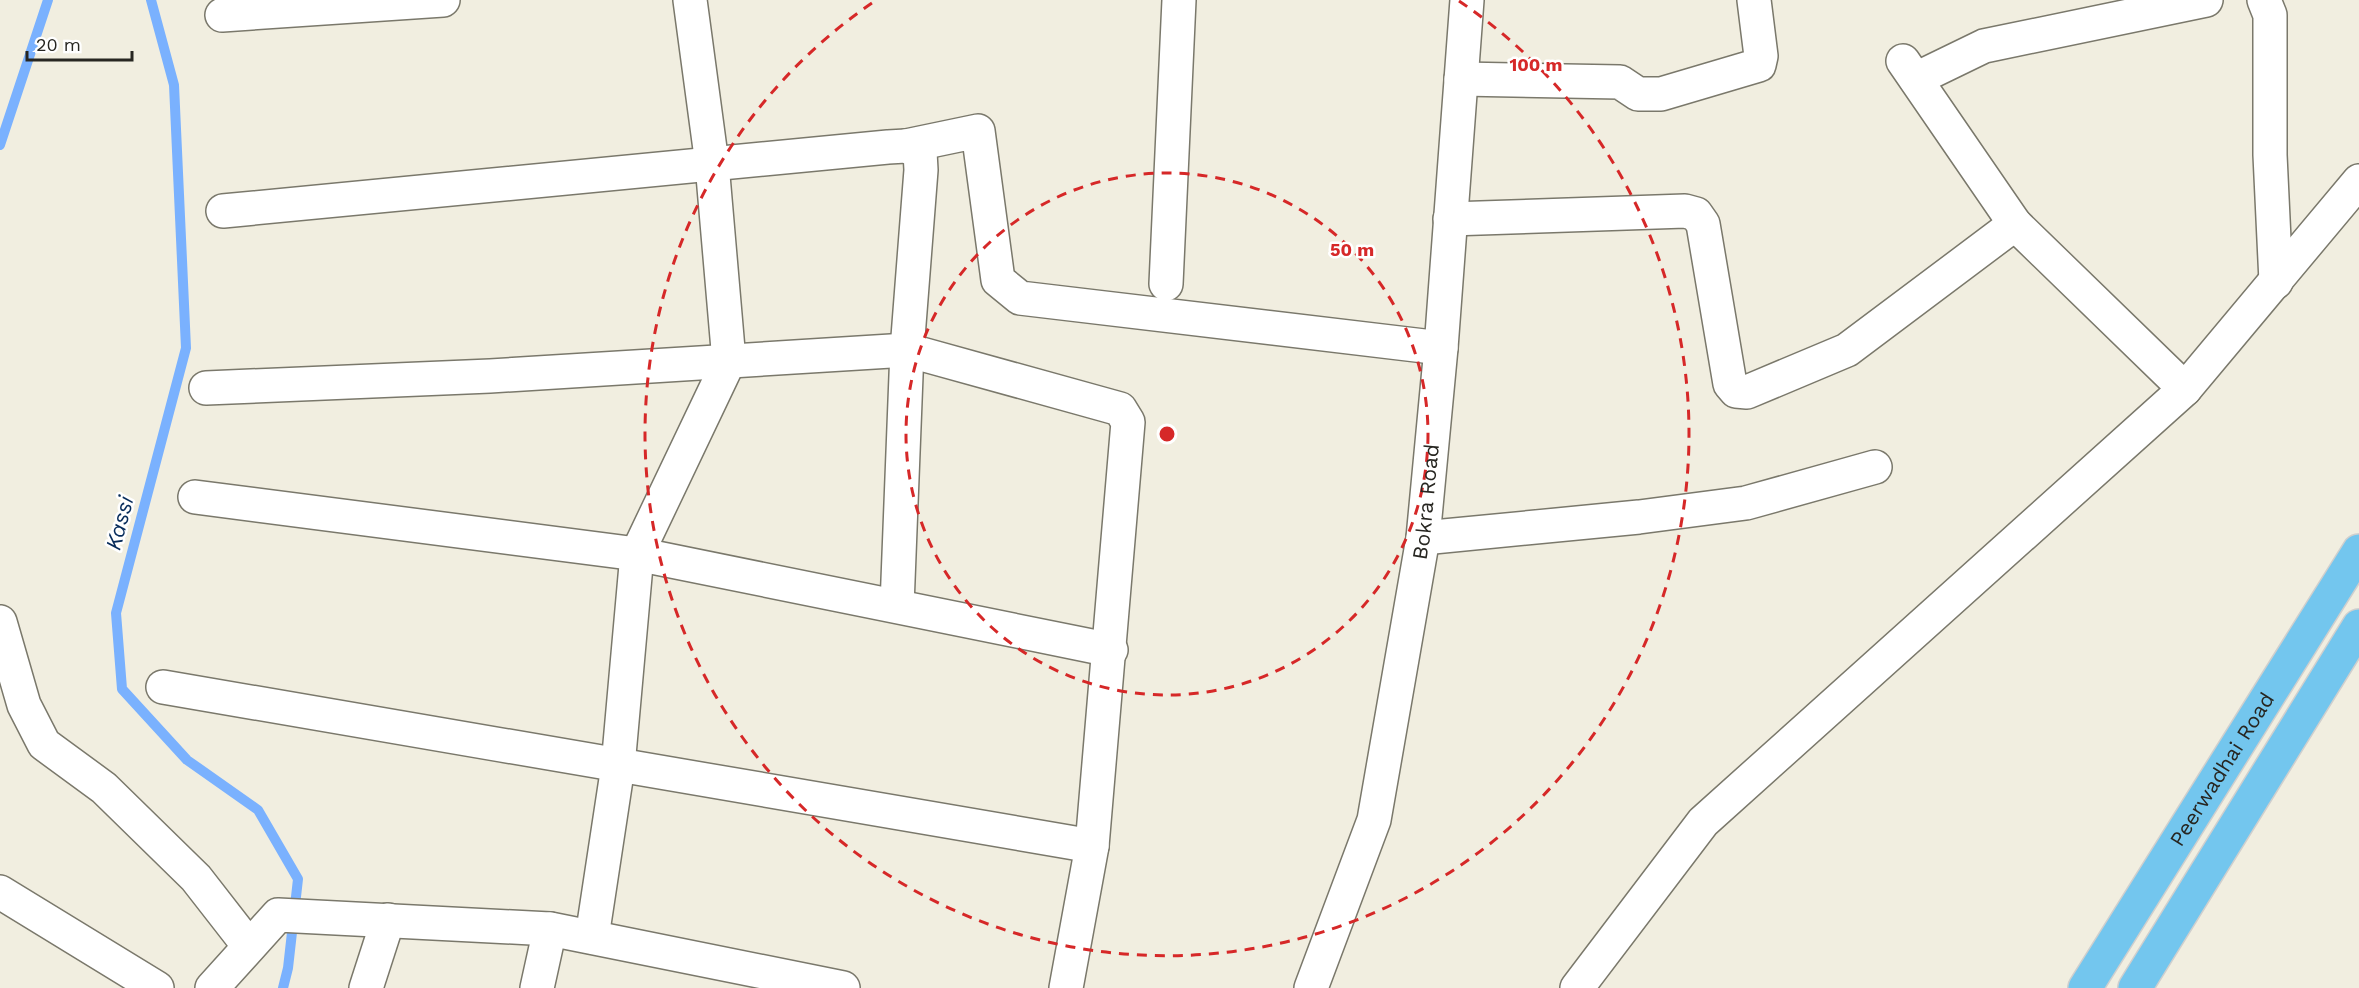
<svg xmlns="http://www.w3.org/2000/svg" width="2359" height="988" viewBox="0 0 2359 988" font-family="'Work Sans',sans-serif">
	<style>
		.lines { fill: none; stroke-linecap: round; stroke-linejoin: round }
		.stream { stroke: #7ab1fe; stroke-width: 10 }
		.minor-casing { stroke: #7a786b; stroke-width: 36 }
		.major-casing { stroke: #cfcfce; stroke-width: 36 }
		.minor { stroke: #fff; stroke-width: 33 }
		.major { stroke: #73c6ee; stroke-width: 33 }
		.ring { fill: none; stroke: #d62828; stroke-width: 3; stroke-dasharray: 10 8 }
		.labels { text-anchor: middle; stroke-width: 5; stroke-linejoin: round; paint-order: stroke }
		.street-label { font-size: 21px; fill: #272621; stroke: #fff }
		.water-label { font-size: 22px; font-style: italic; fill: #062b5a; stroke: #fff }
		.centre { fill: #d62828; stroke: #fff; stroke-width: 3 }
		.ring-label { font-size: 18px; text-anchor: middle; font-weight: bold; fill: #d62828; stroke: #fff; stroke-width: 5; stroke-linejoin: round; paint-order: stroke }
	</style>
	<rect width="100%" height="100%" fill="#f1eee0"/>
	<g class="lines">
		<!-- stream -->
		<g class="stream">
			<path d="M151,0L174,85L186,348L116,613L122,689L187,760L258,810L298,879L288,968L283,988"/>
			<path d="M0,145L48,0"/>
		</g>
		<defs>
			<g id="minor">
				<path d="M2264,0L2270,15V155L2276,282"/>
				<path d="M222,15L443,0"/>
				<path d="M1903,61L2015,224L2185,389"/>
				<path d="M1461,79L1620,82L1638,94H1661L1759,65L1761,56L1754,0"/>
				<path d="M1916,79L1984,46L2206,0"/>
				<path d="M906,146L978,131L998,280L1020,298L1441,348"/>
				<path d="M223,211L888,147L906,146L920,152L921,170L907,350L897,606"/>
				<path d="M1450,219L1685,211L1696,214L1703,224L1730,384L1736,391L1747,392L1847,350L2015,224"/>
				<path d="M1166,284L1179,0"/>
				<path d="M206,388L490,376L907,350L1120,409L1128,422L1092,846L1066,988"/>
				<path d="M195,497L637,554L1111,650"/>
				<path d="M1423,538L1639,517L1746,503L1875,467"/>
				<path d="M0,622L24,705L44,744L104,788L196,878L249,946"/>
				<path d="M163,687L1092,846"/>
				<path d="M0,892L157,988"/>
				<path d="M592,937L618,766L637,554L729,361L712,164L690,0"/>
				<path d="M212,988L278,915L550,929L843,988"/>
				<path d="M366,988L388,920"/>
				<path d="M537,988L550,929"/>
				<path id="s1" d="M1311,988L1374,820L1423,538L1441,348L1467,0"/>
				<path d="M1577,988L1703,822L2185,389L2359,181"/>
			</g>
			<g id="major">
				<path id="s2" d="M2085,988L2359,551"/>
				<path d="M2135,988L2359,626"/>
			</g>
		</defs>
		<!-- minor casing -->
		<use href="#minor" class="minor-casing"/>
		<!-- major casing -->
		<use href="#major" class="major-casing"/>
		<!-- minor -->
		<use href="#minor" class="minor"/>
		<!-- major -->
		<use href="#major" class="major"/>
	</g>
	<!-- distance rings -->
	<g class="ring">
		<circle cx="1167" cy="434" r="261"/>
		<path d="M1459 1A522 522 0 1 1 875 1"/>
	</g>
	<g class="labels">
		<!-- street labels -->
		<g class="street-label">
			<text dy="7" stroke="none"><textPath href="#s1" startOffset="502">Bokra Road</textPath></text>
			<text dy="7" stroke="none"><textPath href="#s2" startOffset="258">Peerwadhai Road</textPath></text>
		</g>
		<!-- water labels -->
		<g class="water-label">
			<text transform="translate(119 523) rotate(-75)" y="8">Kassi</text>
		</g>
	</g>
	<circle cx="1167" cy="434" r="9" class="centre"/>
	<g class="ring-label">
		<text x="1536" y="71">100 m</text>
		<text x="1352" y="256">50 m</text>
	</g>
	<!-- scale -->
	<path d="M27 51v9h105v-9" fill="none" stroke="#272621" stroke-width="3"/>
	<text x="36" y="51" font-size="18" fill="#272621" stroke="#ffffff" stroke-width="4.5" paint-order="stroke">20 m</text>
</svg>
